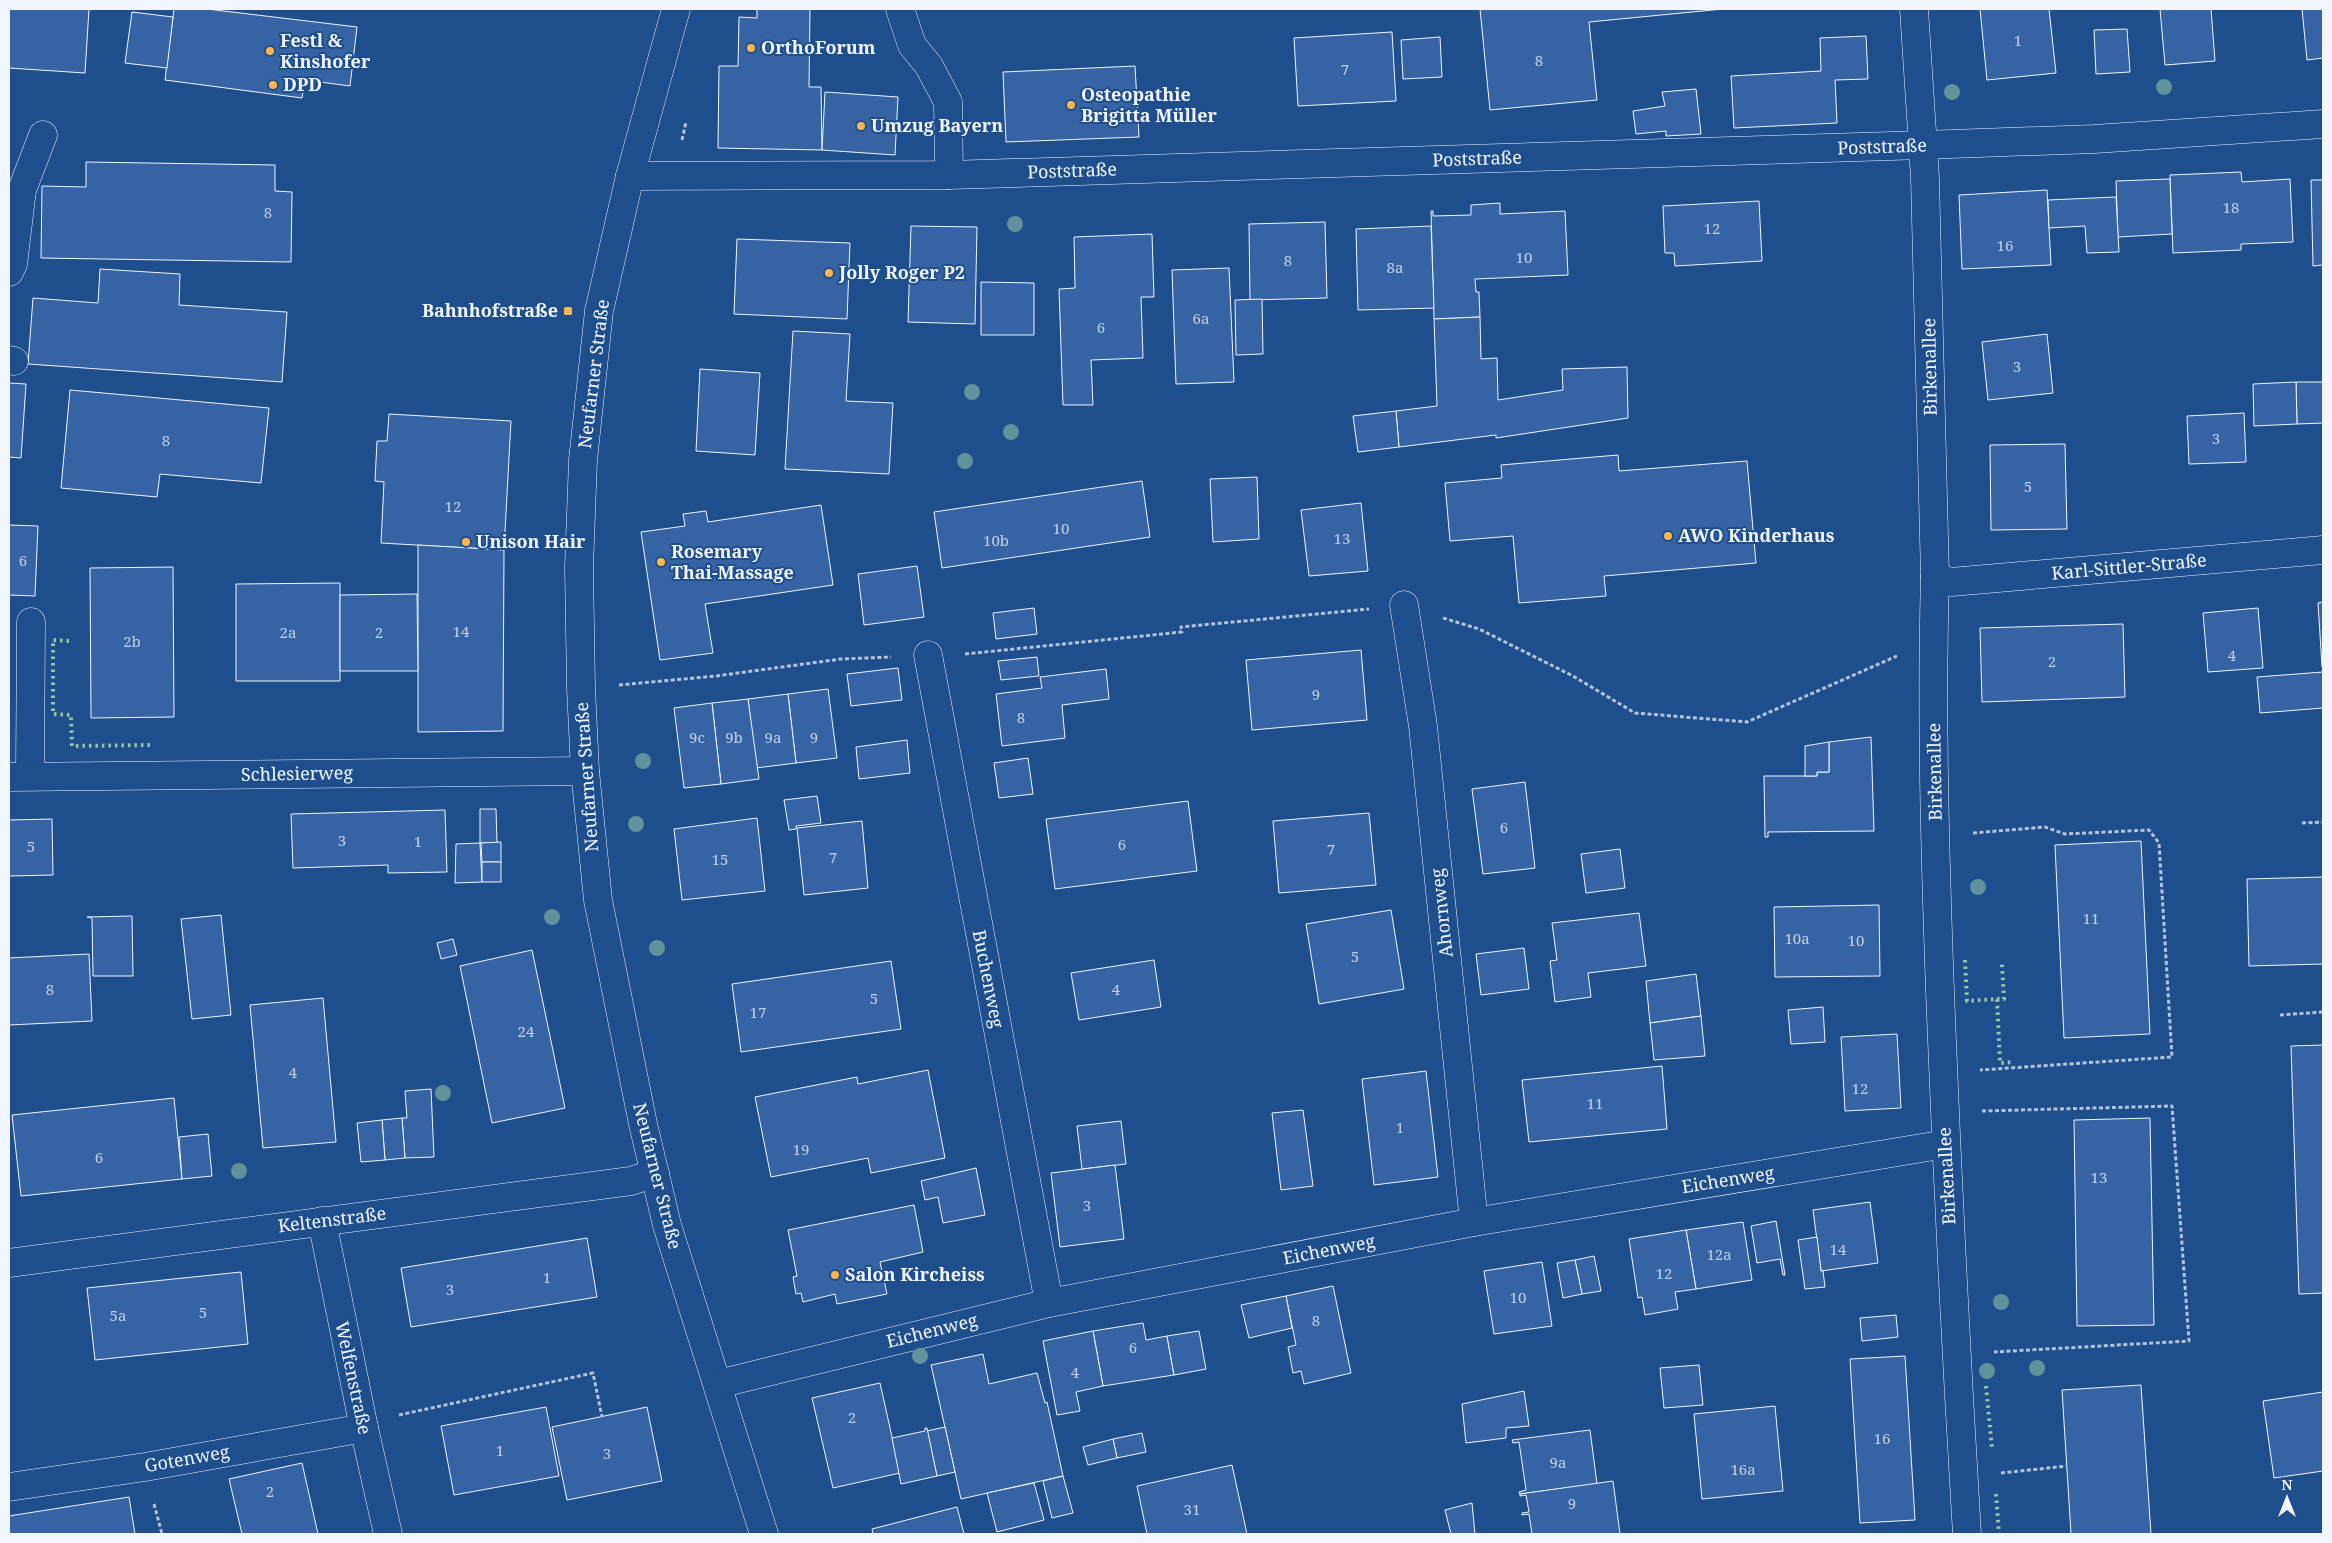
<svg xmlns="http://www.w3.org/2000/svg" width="2332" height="1543" viewBox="0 0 2332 1543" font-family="'Noto Serif',serif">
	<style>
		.building { fill: #3563a3; stroke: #f2f6ff }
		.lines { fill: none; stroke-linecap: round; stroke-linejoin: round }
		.minor-casing { stroke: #f2f6ff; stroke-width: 29 }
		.path { stroke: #b3c4dc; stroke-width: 3; stroke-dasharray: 4 2.5; stroke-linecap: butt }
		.minor { stroke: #1f4e8c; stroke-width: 28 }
		.hedge { stroke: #97c8a6; stroke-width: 4; stroke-dasharray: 2.5 4; stroke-linecap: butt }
		.tree { fill: #61919a }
		.poi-dot { fill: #ffb74d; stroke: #1f4e8c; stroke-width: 2 }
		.labels { text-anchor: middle; stroke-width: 4; stroke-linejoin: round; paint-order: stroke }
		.number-label { font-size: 15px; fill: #c3d1e8 }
		.poi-label { font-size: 18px; font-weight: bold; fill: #f2f6ff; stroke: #1f4e8c; text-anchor: start }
		.street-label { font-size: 18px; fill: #f2f6ff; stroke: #1f4e8c }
	</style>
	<rect width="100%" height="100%" fill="#1f4e8c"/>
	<!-- building -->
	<g class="building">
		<path d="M9,9H89L85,73L9,68Z"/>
		<path d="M174,9H207L357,27L350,86L305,80L302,98L165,80Z"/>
		<path d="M757,9H810L809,87H821L822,150L718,148L719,66H738L739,17L757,18Z"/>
		<path d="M1480,9H1723L1589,22L1597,100L1490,110Z"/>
		<path d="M1980,9H2049L2056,73L1987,80Z"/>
		<path d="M2160,9H2211L2215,61L2165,65Z"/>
		<path d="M2302,9H2323V58L2307,60Z"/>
		<path d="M132,12L173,17L167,68L125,63Z"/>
		<path d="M2127,29L2130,72L2096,74L2094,30Z"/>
		<path d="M1392,32L1396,101L1298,106L1294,38Z"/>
		<path d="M1866,36L1868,79L1835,80L1837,123L1734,128L1731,76L1821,71L1820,38Z"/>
		<path d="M1440,37L1442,77L1403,79L1401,40Z"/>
		<path d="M1135,66L1139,137L1006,142L1003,72Z"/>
		<path d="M1696,89L1701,134L1666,136V131L1636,134L1633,111L1665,106L1662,92Z"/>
		<path d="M825,92L898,97L895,155L822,150Z"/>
		<path d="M86,162L275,165V191L292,192L291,262L41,258L42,186L86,187Z"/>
		<path d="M2241,172L2242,182L2290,179L2293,242L2241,244V250L2173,253L2170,175Z"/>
		<path d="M2170,179L2172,234L2118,237L2116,181Z"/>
		<path d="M2311,180H2323V265L2313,266Z"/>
		<path d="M2047,190L2051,265L1962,269L1959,195Z"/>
		<path d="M2116,197L2119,252L2087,253L2085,226L2049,228L2048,200Z"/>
		<path d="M1759,201L1762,261L1675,266L1674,253H1665L1663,206Z"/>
		<path d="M1500,203V214L1565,211L1568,275L1475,279L1476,292H1479L1480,317L1434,319L1431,211H1433V216L1471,215V205Z"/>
		<path d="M1325,222L1327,298L1250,300L1249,224Z"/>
		<path d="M911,226L977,227L975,324L908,322Z"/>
		<path d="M1431,226L1434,308L1358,310L1356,229Z"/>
		<path d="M1152,234L1154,297H1141L1143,358L1091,360L1093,405H1063L1059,289L1075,288L1074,237Z"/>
		<path d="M737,239L850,243L847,319L734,314Z"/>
		<path d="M1229,268L1234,382L1176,384L1172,270Z"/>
		<path d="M100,269L180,274L179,305L287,312L282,382L28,364L33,298L98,303Z"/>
		<path d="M981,282L1034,283V335H981Z"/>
		<path d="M1262,299L1263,354L1236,355L1235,300Z"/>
		<path d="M1480,317L1481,359L1497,358L1498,400L1563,390L1562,369L1627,367L1628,418L1496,438V435L1399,447L1396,411L1437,406L1434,319Z"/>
		<path d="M793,331L850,334L846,401L893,403L889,474L785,469Z"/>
		<path d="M2047,334L2053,393L1988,400L1982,342Z"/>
		<path d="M700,369L760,373L755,455L696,451Z"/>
		<path d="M2296,382H2323V423L2297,424Z"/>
		<path d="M2296,382L2297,424L2254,426L2253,384Z"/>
		<path d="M9,383L26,384L21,458L9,457Z"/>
		<path d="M70,390L269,408L261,483L160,474L157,497L61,488Z"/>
		<path d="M1396,411L1399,447L1358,452L1353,416Z"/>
		<path d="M2244,413L2246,462L2189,464L2187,416Z"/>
		<path d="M389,414L511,421L504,550L381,543L384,482L375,481L377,441H387Z"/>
		<path d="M2065,444L2067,529L1991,530L1990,445Z"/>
		<path d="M1618,455L1619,471L1747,461L1756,563L1604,576L1606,596L1519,603L1513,536L1450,541L1445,483L1502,478L1501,465Z"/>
		<path d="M1257,477L1259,539L1213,542L1210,479Z"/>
		<path d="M1142,481L1150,537L942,568L934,512Z"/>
		<path d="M1361,503L1368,571L1309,576L1301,510Z"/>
		<path d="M821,505L833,585L705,604L713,653L660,660L641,532L685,526L683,514L706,511L708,522Z"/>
		<path d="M9,525L38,526L35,596L9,595Z"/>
		<path d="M418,545L504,550L503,731L418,732Z"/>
		<path d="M917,566L924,617L864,625L858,574Z"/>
		<path d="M173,567L174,717L91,718L90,568Z"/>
		<path d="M340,583V681H236V584Z"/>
		<path d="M417,594L418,671H340V595Z"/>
		<path d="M2323,602V667H2322L2318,603Z"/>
		<path d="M1034,608L1037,634L996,639L993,613Z"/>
		<path d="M2258,608L2263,668L2208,672L2203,613Z"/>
		<path d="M2123,624L2125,697L1982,702L1980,628Z"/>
		<path d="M1361,650L1367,720L1252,730L1246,660Z"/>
		<path d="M1037,657L1039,676L1001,680L998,661Z"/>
		<path d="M898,668L902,700L851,706L847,674Z"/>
		<path d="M1106,669L1109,699L1062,705L1065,738L1002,746L996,694L1042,688L1040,677Z"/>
		<path d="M2323,672V708L2260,713L2257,677Z"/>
		<path d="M828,689L837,758L796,763L788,694Z"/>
		<path d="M788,694L796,763L756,768L748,699Z"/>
		<path d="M748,699L759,779L721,784L712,703Z"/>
		<path d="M712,703L721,784L684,788L674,708Z"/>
		<path d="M1871,737L1874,831L1768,832V837H1765L1764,776H1817V772H1829V742Z"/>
		<path d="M907,740L910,773L859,779L856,747Z"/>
		<path d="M1829,742V772H1817V776H1805V746Z"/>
		<path d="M1028,758L1033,794L999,798L994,763Z"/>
		<path d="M1525,782L1535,868L1483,874L1472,789Z"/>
		<path d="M817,796L821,823L796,826V829L789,830L784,800Z"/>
		<path d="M1188,801L1197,871L1055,889L1046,819Z"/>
		<path d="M480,809H496L497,843H480Z"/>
		<path d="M445,810L447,872L388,873V865L293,868L291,814Z"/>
		<path d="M1369,813L1376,885L1279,893L1273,821Z"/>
		<path d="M757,818L765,891L682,900L674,829Z"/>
		<path d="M52,819L53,875L9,876V820Z"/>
		<path d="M862,821L868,888L804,895L797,828Z"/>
		<path d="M2141,841L2150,1034L2064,1038L2055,845Z"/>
		<path d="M501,842V862H482L481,843Z"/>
		<path d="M480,843L482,882L455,883L456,844Z"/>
		<path d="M1620,849L1625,888L1586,893L1581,854Z"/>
		<rect x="482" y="862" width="19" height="20"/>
		<path d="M2323,877V964L2249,966L2247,879Z"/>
		<path d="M1879,905L1880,976L1775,977L1774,907Z"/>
		<path d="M1391,910L1404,989L1319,1004L1306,924Z"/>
		<path d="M1639,913L1646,966L1588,973L1591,997L1555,1002L1550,961L1557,960L1552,923Z"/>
		<path d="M221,915L231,1015L192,1019L181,919Z"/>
		<path d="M132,916L133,976H93L92,918L87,917Z"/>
		<path d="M453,939L457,955L441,959L437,943Z"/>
		<path d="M1524,948L1529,989L1481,995L1476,954Z"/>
		<path d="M532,950L565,1108L492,1123L460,966Z"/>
		<path d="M89,954L92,1021L9,1025V958Z"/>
		<path d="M1154,960L1161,1007L1079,1020L1071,973Z"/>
		<path d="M891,961L901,1029L741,1052L732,984Z"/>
		<path d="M1696,974L1701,1016L1650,1023L1646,981Z"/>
		<path d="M323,998L336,1142L263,1148L250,1005Z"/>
		<path d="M1823,1007L1825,1042L1791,1044L1788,1010Z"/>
		<path d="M1701,1016L1705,1056L1654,1060L1650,1023Z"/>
		<path d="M1897,1034L1901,1108L1845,1111L1841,1037Z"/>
		<path d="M2323,1045V1293L2299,1294L2291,1046Z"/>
		<path d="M1662,1066L1667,1129L1529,1142L1522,1080Z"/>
		<path d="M928,1070L945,1158L871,1173L868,1158L771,1177L755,1097L857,1077L858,1084Z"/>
		<path d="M1426,1071L1438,1177L1374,1185L1362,1079Z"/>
		<path d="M431,1089L434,1157L405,1158L402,1118H407L405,1091Z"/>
		<path d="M174,1098L182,1179L21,1196L12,1115Z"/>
		<path d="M1303,1110L1313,1186L1281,1190L1272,1113Z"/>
		<path d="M402,1118L405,1158L385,1160L382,1120Z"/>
		<path d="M2150,1118L2154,1325L2077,1326L2074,1120Z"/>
		<path d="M382,1120L385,1160L361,1162L357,1123Z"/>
		<path d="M1121,1121L1126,1164L1082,1169L1077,1126Z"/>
		<path d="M208,1134L212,1176L182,1179L179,1137Z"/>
		<path d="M1115,1165L1124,1239L1060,1247L1051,1173Z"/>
		<path d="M976,1168L985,1215L943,1223L938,1197L925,1200L921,1181Z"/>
		<path d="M1870,1202L1878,1263L1821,1271L1813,1210Z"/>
		<path d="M914,1205L923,1252L880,1262L887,1294L837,1304L835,1294L803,1302L801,1293L796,1294L793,1277L797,1276L788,1230Z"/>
		<path d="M1776,1221L1785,1275H1783L1780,1259L1757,1263L1751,1226Z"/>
		<path d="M1743,1222L1752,1280L1696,1289L1686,1230Z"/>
		<path d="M1686,1230L1696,1289L1675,1292L1678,1309L1645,1315L1642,1297L1638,1298L1629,1239Z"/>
		<path d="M1817,1237L1821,1271H1823L1825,1287L1805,1289L1798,1240Z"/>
		<path d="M587,1238L597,1297L411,1327L401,1268Z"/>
		<path d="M1594,1256L1601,1291L1582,1294L1575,1260Z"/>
		<path d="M1575,1260L1582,1294L1563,1298L1557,1263Z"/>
		<path d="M1542,1262L1552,1326L1494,1334L1484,1271Z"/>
		<path d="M241,1272L248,1344L95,1360L87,1288Z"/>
		<path d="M1333,1286L1351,1373L1304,1384L1301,1371L1293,1373L1288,1347L1296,1345L1286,1296Z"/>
		<path d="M1286,1296L1292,1328L1249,1338L1241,1305Z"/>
		<path d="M1896,1315L1898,1337L1862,1341L1860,1318Z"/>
		<path d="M1143,1323L1146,1340L1167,1336L1174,1375L1103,1386L1093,1331Z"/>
		<path d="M1093,1331L1103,1386L1076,1392L1080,1411L1057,1415L1043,1341Z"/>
		<path d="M1199,1331L1206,1369L1174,1375L1167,1336Z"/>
		<path d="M983,1354L989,1384L1037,1373L1045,1403L1047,1402L1063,1476L961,1499L931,1365Z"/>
		<path d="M1905,1356L1915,1520L1860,1523L1850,1359Z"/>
		<path d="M1699,1365L1703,1405L1664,1408L1660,1368Z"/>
		<path d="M880,1383L900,1473L833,1488L812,1398Z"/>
		<path d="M2141,1385L2151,1534H2071L2062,1390Z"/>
		<path d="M1524,1391L1529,1426L1506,1428V1438L1466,1443L1462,1404Z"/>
		<path d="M2323,1392V1471L2274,1478L2263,1401Z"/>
		<path d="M1775,1406L1783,1491L1702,1499L1694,1414Z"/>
		<path d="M546,1407L559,1476L454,1495L441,1426Z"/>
		<path d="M647,1407L662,1481L567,1500L552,1427Z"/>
		<path d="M945,1427L955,1472L937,1476L927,1431Z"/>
		<path d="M925,1428H927L937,1476L901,1484L892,1438L925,1431Z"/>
		<path d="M1590,1430L1597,1484L1520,1494L1519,1492L1526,1490L1519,1442L1513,1443L1512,1440Z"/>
		<path d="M1142,1433L1146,1452L1117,1458L1113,1439Z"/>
		<path d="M1113,1439L1117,1458L1088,1465L1083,1447Z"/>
		<path d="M302,1463L318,1534H242L229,1479Z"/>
		<path d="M1232,1465L1247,1534H1147L1137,1486Z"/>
		<path d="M1063,1476L1073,1513L1052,1518L1043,1481Z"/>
		<path d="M1613,1481L1620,1534H1532L1529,1514L1522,1515V1513L1529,1512L1526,1495L1520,1496V1494Z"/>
		<path d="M1034,1483L1044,1520L997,1532L987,1493Z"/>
		<path d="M129,1497L135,1534H9V1516Z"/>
		<path d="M1472,1503L1475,1534H1451L1445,1510Z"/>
		<path d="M957,1507L964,1534H873L872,1529Z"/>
	</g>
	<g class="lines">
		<defs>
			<g id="minor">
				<path d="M676,9L630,176L599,311L583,460L579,567L581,688L585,771L598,900L643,1124L667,1225L764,1534"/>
				<path d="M900,9L912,45L929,66L948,102L949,175"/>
				<path d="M1914,9L1925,178L1935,577C1931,715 1935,853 1940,991C1947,1172 1956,1353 1967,1534"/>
				<path d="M630,176L949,175L1923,145L2094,139L2323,124"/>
				<path d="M9,272L13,264L22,190L43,135"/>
				<path d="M9,360L14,361"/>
				<path d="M1935,577L1951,582L2323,550"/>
				<path d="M1404,605L1423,726L1474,1222"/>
				<path d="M928,655L1049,1303"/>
				<path d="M30,776L31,622"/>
				<path d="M9,777L585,771"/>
				<path d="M322,1221L364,1428L388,1534"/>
				<path d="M9,1263L631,1181L655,1173"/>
				<path d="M718,1384L1049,1303L1474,1222L1946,1144"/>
				<path d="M9,1487L145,1467L364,1428"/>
			</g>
		</defs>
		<!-- minor casing -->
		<use href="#minor" class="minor-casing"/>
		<!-- path -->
		<g class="path">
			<path d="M682,140L686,122"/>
			<path d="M1443,618L1479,629L1573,676L1635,713L1747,722L1897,656"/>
			<path d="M965,654L1182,632L1181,627L1369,609"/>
			<path d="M619,685L716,676L841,659L891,657"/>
			<path d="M2302,823L2323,822"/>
			<path d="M1973,833L2045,827L2065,834L2149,830L2159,843L2172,1057L1980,1070"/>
			<path d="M2280,1015L2323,1012"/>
			<path d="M1982,1111L2172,1106L2189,1341L1994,1352"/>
			<path d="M399,1415L593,1373L602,1417"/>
			<path d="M2001,1473L2067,1466"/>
			<path d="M154,1504L162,1534"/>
		</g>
		<!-- minor -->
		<use href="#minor" class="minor"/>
		<!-- hedge -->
		<g class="hedge">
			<path d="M69,641L53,640V714L71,715L72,746L153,745"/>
			<path d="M1965,960L1967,1001L1997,999L2000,1063L2014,1062"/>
			<path d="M1997,999H2004L2002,964"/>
			<path d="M1986,1386L1992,1449"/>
			<path d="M1996,1494L1999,1534"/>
		</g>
	</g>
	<!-- trees -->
	<g class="tree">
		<circle cx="2164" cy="87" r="8"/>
		<circle cx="1952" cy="92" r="8"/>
		<circle cx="1015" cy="224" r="8"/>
		<circle cx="972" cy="392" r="8"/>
		<circle cx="1011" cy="432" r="8"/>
		<circle cx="965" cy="461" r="8"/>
		<circle cx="643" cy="761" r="8"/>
		<circle cx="636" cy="824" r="8"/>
		<circle cx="1978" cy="887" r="8"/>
		<circle cx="552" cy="917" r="8"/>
		<circle cx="657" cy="948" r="8"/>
		<circle cx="443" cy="1093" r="8"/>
		<circle cx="239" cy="1171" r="8"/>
		<circle cx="2001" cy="1302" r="8"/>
		<circle cx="920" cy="1356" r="8"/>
		<circle cx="2037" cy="1368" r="8"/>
		<circle cx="1987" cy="1371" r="8"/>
	</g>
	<!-- markers -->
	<g class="poi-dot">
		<circle cx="751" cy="48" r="5"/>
		<circle cx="270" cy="51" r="5"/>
		<circle cx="273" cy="85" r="5"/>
		<circle cx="1071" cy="105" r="5"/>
		<circle cx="861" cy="126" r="5"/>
		<circle cx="829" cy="273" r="5"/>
		<rect x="563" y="306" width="10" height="10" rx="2.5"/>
		<circle cx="1668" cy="536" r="5"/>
		<circle cx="466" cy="542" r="5"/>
		<circle cx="661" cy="562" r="5"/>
		<circle cx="835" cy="1275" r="5"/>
	</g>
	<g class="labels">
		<!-- number labels -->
		<g class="number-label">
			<text x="2018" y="46">1</text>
			<text x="1539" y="66">8</text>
			<text x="1345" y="75">7</text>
			<text x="2231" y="213">18</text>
			<text x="268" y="218">8</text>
			<text x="1712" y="234">12</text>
			<text x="2005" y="251">16</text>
			<text x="1524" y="263">10</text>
			<text x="1288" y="266">8</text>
			<text x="1395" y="273">8a</text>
			<text x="1201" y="324">6a</text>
			<text x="1101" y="333">6</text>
			<text x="2017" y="372">3</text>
			<text x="2216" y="444">3</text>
			<text x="166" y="446">8</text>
			<text x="2028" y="492">5</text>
			<text x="453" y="512">12</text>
			<text x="1061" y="534">10</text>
			<text x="1342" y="544">13</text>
			<text x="996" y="546">10b</text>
			<text x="23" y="566">6</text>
			<text x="461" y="637">14</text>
			<text x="288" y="638">2a</text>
			<text x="379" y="638">2</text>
			<text x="132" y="647">2b</text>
			<text x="2232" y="661">4</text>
			<text x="2052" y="667">2</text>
			<text x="1316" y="700">9</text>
			<text x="1021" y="723">8</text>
			<text x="697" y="743">9c</text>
			<text x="734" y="743">9b</text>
			<text x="773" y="743">9a</text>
			<text x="814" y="743">9</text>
			<text x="1504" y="833">6</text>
			<text x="342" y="846">3</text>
			<text x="418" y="847">1</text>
			<text x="1122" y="850">6</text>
			<text x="31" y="852">5</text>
			<text x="1331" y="855">7</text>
			<text x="833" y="863">7</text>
			<text x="720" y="865">15</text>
			<text x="2091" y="924">11</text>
			<text x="1797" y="944">10a</text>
			<text x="1856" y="946">10</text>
			<text x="1355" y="962">5</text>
			<text x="50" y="995">8</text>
			<text x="1116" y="995">4</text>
			<text x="874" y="1004">5</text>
			<text x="758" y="1018">17</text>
			<text x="526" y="1037">24</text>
			<text x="293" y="1078">4</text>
			<text x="1860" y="1094">12</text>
			<text x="1595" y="1109">11</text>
			<text x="1400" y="1133">1</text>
			<text x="801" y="1155">19</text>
			<text x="99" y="1163">6</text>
			<text x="2099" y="1183">13</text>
			<text x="1087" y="1211">3</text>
			<text x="1838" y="1255">14</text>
			<text x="1719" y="1260">12a</text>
			<text x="1664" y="1279">12</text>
			<text x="547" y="1283">1</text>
			<text x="450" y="1295">3</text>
			<text x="1518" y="1303">10</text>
			<text x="203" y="1318">5</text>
			<text x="118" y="1321">5a</text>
			<text x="1316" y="1326">8</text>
			<text x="1133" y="1353">6</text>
			<text x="1075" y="1378">4</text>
			<text x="852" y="1423">2</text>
			<text x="1882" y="1444">16</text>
			<text x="500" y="1456">1</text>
			<text x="607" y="1459">3</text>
			<text x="1558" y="1468">9a</text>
			<text x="1743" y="1475">16a</text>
			<text x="270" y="1497">2</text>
			<text x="1572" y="1509">9</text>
			<text x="1192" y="1515">31</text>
		</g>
		<!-- poi labels -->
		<g class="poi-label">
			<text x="280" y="47">Festl &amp;<tspan x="280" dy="21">Kinshofer</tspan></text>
			<text x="761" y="54">OrthoForum</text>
			<text x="283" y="91">DPD</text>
			<text x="1081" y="101">Osteopathie<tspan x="1081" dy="21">Brigitta Müller</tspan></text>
			<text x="871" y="132">Umzug Bayern</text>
			<text x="839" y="279">Jolly Roger P2</text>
			<text x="558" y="317" text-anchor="end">Bahnhofstraße</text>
			<text x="1678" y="542">AWO Kinderhaus</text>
			<text x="476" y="548">Unison Hair</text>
			<text x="671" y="558">Rosemary<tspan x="671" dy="21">Thai-Massage</tspan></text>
			<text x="845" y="1281">Salon Kircheiss</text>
		</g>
		<!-- street labels -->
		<g class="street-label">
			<text transform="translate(1882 147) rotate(-2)" y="6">Poststraße</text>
			<text transform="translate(1477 159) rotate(-2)" y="6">Poststraße</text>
			<text transform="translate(1072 171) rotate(-2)" y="6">Poststraße</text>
			<text transform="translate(1930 367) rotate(-91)" y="6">Birkenallee</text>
			<text transform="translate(594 374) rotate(-83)" y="6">Neufarner Straße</text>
			<text transform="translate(2129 567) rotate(-5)" y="6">Karl-Sittler-Straße</text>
			<text transform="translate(1935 772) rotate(-91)" y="6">Birkenallee</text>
			<text transform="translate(297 774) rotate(-1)" y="6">Schlesierweg</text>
			<text transform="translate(587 777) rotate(-94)" y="6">Neufarner Straße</text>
			<text transform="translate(1442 913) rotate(-96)" y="6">Ahornweg</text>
			<text transform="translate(988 979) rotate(79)" y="6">Buchenweg</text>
			<text transform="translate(657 1176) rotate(76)" y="6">Neufarner Straße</text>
			<text transform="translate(1947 1176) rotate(-93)" y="6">Birkenallee</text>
			<text transform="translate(1728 1180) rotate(-9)" y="6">Eichenweg</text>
			<text transform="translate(332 1220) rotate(-7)" y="6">Keltenstraße</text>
			<text transform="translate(1329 1250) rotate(-11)" y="6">Eichenweg</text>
			<text transform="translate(932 1331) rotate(-14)" y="6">Eichenweg</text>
			<text transform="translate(353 1378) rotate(78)" y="6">Welfenstraße</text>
			<text transform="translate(187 1459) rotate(-10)" y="6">Gotenweg</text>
		</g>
	</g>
	<!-- border -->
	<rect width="2332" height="1543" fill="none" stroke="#f2f6ff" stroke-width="20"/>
	<!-- north arrow -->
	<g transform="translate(2287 1498)" stroke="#1f4e8c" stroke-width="4" paint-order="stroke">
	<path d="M0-4L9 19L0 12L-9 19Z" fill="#f2f6ff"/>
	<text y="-8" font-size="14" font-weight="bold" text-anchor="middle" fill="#f2f6ff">N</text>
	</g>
</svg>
